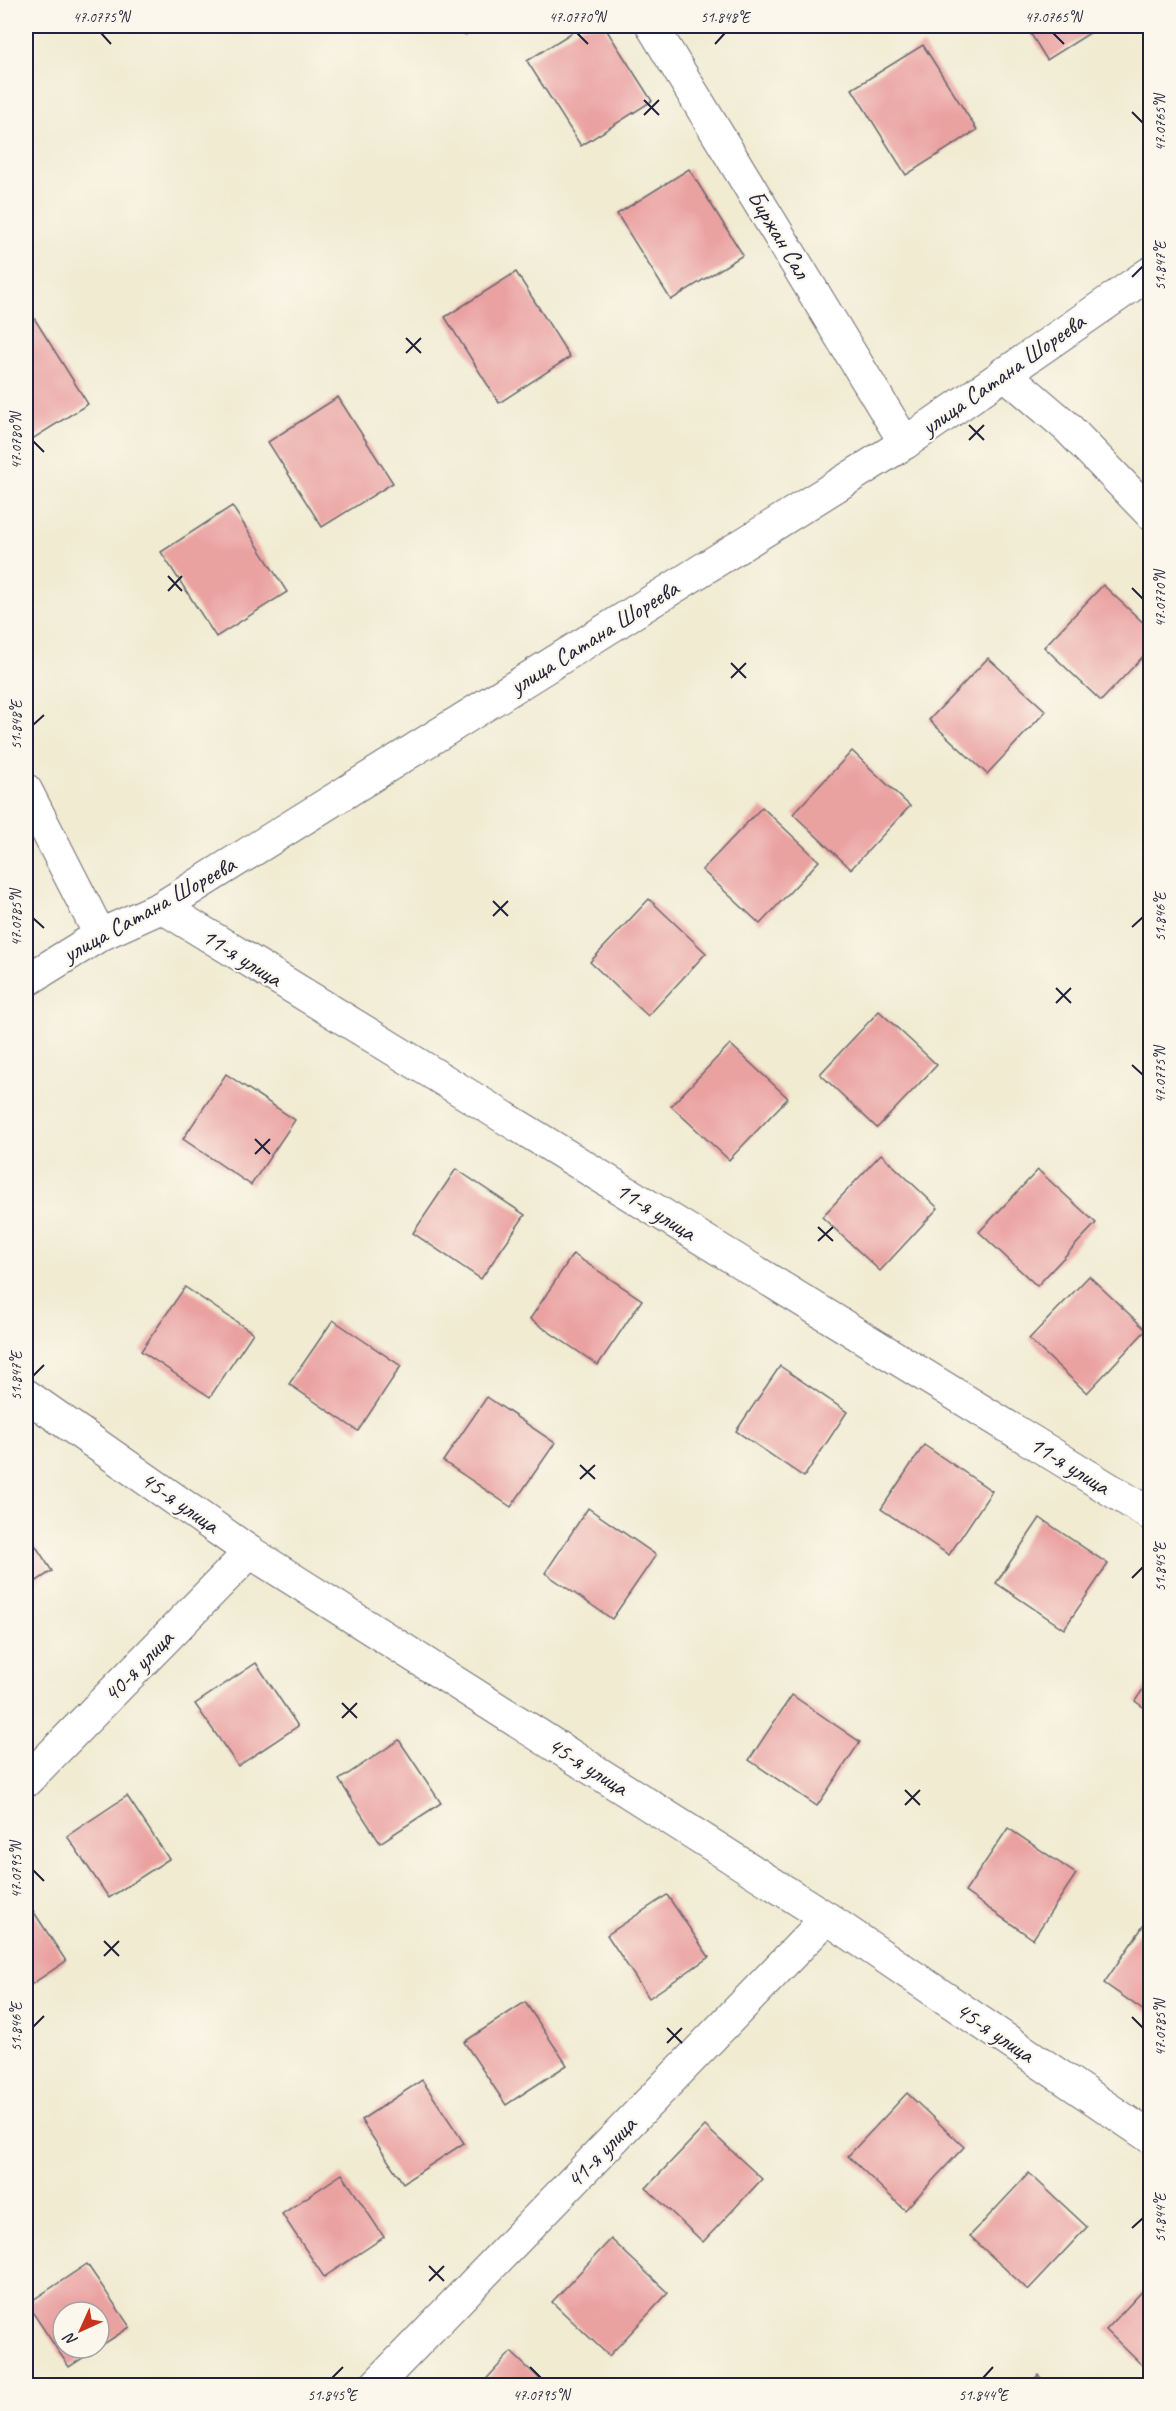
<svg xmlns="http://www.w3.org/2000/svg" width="1176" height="2411" viewBox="0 0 1176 2411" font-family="Caveat,sans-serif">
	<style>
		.building { fill: #eaa2a1 }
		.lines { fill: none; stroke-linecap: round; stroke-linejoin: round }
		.minor-casing { stroke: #6a6870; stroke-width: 34 }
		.minor { stroke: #fff; stroke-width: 32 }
		.ticks { fill: none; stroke: #22223b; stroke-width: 2 }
		.labels { text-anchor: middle; stroke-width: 4.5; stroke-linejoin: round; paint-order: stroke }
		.street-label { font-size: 24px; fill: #22223b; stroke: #fbf7ec }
		.neatline { fill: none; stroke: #22223b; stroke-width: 2 }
		.ticks-label { font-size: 15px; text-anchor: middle; fill: #22223b }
	</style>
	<rect width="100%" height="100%" fill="#fbf7ec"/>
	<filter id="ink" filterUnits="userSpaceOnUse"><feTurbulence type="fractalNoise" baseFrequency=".0167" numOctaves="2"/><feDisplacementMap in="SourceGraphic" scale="12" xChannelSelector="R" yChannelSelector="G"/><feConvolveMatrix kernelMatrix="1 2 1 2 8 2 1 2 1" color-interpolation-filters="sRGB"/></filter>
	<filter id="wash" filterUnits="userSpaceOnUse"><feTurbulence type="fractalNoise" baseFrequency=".008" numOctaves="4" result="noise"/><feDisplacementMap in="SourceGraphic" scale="24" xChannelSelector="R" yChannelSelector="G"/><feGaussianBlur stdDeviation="1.35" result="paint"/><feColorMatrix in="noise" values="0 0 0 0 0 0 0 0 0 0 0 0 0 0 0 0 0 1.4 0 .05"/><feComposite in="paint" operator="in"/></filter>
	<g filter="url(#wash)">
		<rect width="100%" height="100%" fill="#f1ebd2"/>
		<g id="blocks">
			<!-- building -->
			<g class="building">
				<path d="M460,26H480L465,35Z"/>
				<path d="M582,26H604L652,101L581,146L527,61Z"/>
				<path d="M1026,26H1101L1047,60Z"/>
				<path d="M923,45L977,130L906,175L852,89Z"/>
				<path d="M689,169L743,255L671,300L617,214Z"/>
				<path d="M516,272L570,357L499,403L445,317Z"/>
				<path d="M34,318L88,404L26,443V323Z"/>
				<path d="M338,397L393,483L322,527L268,442Z"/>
				<path d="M232,506L287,592L216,637L161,552Z"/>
				<path d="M1103,585L1150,629V649L1101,701L1044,647Z"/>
				<path d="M988,658L1046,711L987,774L929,720Z"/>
				<path d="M852,751L910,806L851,869L793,814Z"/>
				<path d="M762,807L819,861L760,924L702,870Z"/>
				<path d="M649,899L706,953L648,1016L590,962Z"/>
				<path d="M879,1011L937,1065L877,1128L820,1074Z"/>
				<path d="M730,1044L788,1098L729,1160L671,1106Z"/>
				<path d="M226,1074L295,1120L251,1185L183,1139Z"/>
				<path d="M881,1154L938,1208L880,1271L822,1217Z"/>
				<path d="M456,1169L525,1215L481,1279L413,1233Z"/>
				<path d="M1038,1170L1096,1223L1037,1286L979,1232Z"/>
				<path d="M573,1254L642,1300L598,1365L530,1319Z"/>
				<path d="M1089,1276L1146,1330L1087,1393L1029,1339Z"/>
				<path d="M185,1287L253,1333L210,1397L141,1351Z"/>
				<path d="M333,1320L401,1366L358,1431L289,1384Z"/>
				<path d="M780,1366L847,1412L804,1477L736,1431Z"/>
				<path d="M487,1397L555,1443L511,1507L443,1461Z"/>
				<path d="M924,1445L992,1491L949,1555L881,1509Z"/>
				<path d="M588,1508L656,1555L612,1619L545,1573Z"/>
				<path d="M1040,1518L1108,1564L1064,1629L996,1583Z"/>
				<path d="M26,1531L52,1571L26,1588Z"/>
				<path d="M256,1663L298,1726L238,1766L195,1704Z"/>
				<path d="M1150,1679V1712L1135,1701Z"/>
				<path d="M792,1695L860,1742L817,1806L749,1760Z"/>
				<path d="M399,1740L441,1803L380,1843L339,1780Z"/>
				<path d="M127,1796L169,1859L109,1898L67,1836Z"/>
				<path d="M1008,1828L1076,1874L1033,1939L965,1892Z"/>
				<path d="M667,1895L709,1957L649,1998L607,1935Z"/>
				<path d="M26,1900L66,1961L26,1988Z"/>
				<path d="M1148,1919L1150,1921V2015L1104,1983Z"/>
				<path d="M525,2002L567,2065L506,2105L464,2042Z"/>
				<path d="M422,2080L464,2143L403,2183L361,2120Z"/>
				<path d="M907,2093L964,2147L905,2210L848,2156Z"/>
				<path d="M705,2126L762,2179L703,2242L646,2188Z"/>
				<path d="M1029,2173L1087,2227L1028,2290L970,2236Z"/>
				<path d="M342,2174L384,2237L324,2277L282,2214Z"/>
				<path d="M611,2239L668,2293L609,2356L552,2302Z"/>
				<path d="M87,2264L130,2327L99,2347V2312H63V2348H98L69,2367L27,2304Z"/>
				<path d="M1150,2283V2373L1106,2330Z"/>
				<path d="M511,2352L547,2386H480Z"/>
				<path d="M1038,2375L1049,2386H1029Z"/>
			</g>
		</g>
	</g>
	<g filter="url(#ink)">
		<use href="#blocks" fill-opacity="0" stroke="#6a6870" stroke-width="1.5"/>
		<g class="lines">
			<defs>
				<g id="minor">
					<path d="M652,26L905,443"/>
					<path d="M1004,373L1067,427L1150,513"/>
					<path d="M26,790L100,935"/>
					<path d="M162,907L1150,1514"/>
					<path d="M26,981L100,935L162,907L905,443L1150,273"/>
					<path d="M26,1395L250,1552L827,1918L1150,2137"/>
					<path d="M26,1781L250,1552"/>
					<path d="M375,2386L827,1918"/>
				</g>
			</defs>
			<!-- minor casing -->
			<use href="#minor" class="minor-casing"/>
			<!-- minor -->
			<use href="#minor" class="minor"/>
		</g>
	</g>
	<!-- ticks -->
	<path class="ticks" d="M101,33L111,44M577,33L588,44M1053,33L1064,44M715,44L725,33M644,100L659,115M1132,112L1143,123M644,115L659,100M1132,277L1143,266M406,338L421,353M406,353L421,338M969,425L984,440M969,440L984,425M33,441L44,452M168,576L182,591M1132,588L1143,599M168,591L182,576M731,663L746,678M731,678L746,663M33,725L44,715M493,901L508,916M493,916L508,901M33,918L44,928M1132,927L1143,917M1056,988L1071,1003M1056,1003L1071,988M1132,1065L1143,1075M255,1139L270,1154M255,1154L270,1139M818,1227L833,1241M818,1241L833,1227M33,1376L44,1365M580,1465L595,1479M580,1479L595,1465M1132,1578L1143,1567M342,1703L357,1718M342,1718L357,1703M905,1790L920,1805M905,1805L920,1790M33,1870L44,1881M104,1941L119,1956M104,1956L119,1941M1132,2017L1143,2028M33,2027L44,2016M667,2028L682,2043M667,2043L682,2028M1132,2228L1143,2218M429,2266L444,2281M429,2281L444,2266M530,2367L541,2378M332,2378L343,2367M983,2378L993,2367"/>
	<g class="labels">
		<!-- street labels -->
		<g class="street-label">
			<text transform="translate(779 234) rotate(59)" y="8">Биржан Сал</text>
			<text transform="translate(1003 374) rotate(-35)" y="8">улица Сатана Шореева</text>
			<text transform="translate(594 637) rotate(-32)" y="8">улица Сатана Шореева</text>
			<text transform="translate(149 909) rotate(-29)" y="8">улица Сатана Шореева</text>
			<text transform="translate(242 957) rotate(32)" y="8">11-я улица</text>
			<text transform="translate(656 1211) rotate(32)" y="8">11-я улица</text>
			<text transform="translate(1070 1465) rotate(32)" y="8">11-я улица</text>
			<text transform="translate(180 1502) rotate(35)" y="8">45-я улица</text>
			<text transform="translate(138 1666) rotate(-46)" y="8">40-я улица</text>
			<text transform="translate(588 1766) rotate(32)" y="8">45-я улица</text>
			<text transform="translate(995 2032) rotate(34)" y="8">45-я улица</text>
			<text transform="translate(601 2152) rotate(-46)" y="8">41-я улица</text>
		</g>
	</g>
	<!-- margin -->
	<rect width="1176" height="2411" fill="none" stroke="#fbf7ec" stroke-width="66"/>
	<!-- north arrow -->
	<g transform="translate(81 2330) rotate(225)"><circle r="28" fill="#fbf7ec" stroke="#a4a2a5" stroke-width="1.5"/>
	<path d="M0-4.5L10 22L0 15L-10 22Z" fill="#c8321e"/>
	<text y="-9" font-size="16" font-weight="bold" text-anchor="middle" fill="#22223b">N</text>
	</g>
	<rect x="33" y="33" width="1110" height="2345" class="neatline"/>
	<g class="ticks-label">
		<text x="101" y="22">47.0775°N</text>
		<text x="577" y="22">47.0770°N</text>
		<text x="725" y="22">51.848°E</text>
		<text x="1053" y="22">47.0765°N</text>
		<text transform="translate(1160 123) rotate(-90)" y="5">47.0765°N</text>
		<text transform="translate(1160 266) rotate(-90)" y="5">51.847°E</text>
		<text transform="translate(16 441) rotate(-90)" y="5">47.0780°N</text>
		<text transform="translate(1160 599) rotate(-90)" y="5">47.0770°N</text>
		<text transform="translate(16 725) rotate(-90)" y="5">51.848°E</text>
		<text transform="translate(1160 917) rotate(-90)" y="5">51.846°E</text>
		<text transform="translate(16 918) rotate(-90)" y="5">47.0785°N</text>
		<text transform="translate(1160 1075) rotate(-90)" y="5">47.0775°N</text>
		<text transform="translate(16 1376) rotate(-90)" y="5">51.847°E</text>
		<text transform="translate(1160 1567) rotate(-90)" y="5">51.845°E</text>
		<text transform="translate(16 1870) rotate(-90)" y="5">47.0795°N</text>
		<text transform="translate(16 2027) rotate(-90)" y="5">51.846°E</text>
		<text transform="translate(1160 2028) rotate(-90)" y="5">47.0785°N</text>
		<text transform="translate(1160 2218) rotate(-90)" y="5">51.844°E</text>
		<text x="332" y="2400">51.845°E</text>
		<text x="541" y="2400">47.0795°N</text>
		<text x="983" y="2400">51.844°E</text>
	</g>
</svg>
